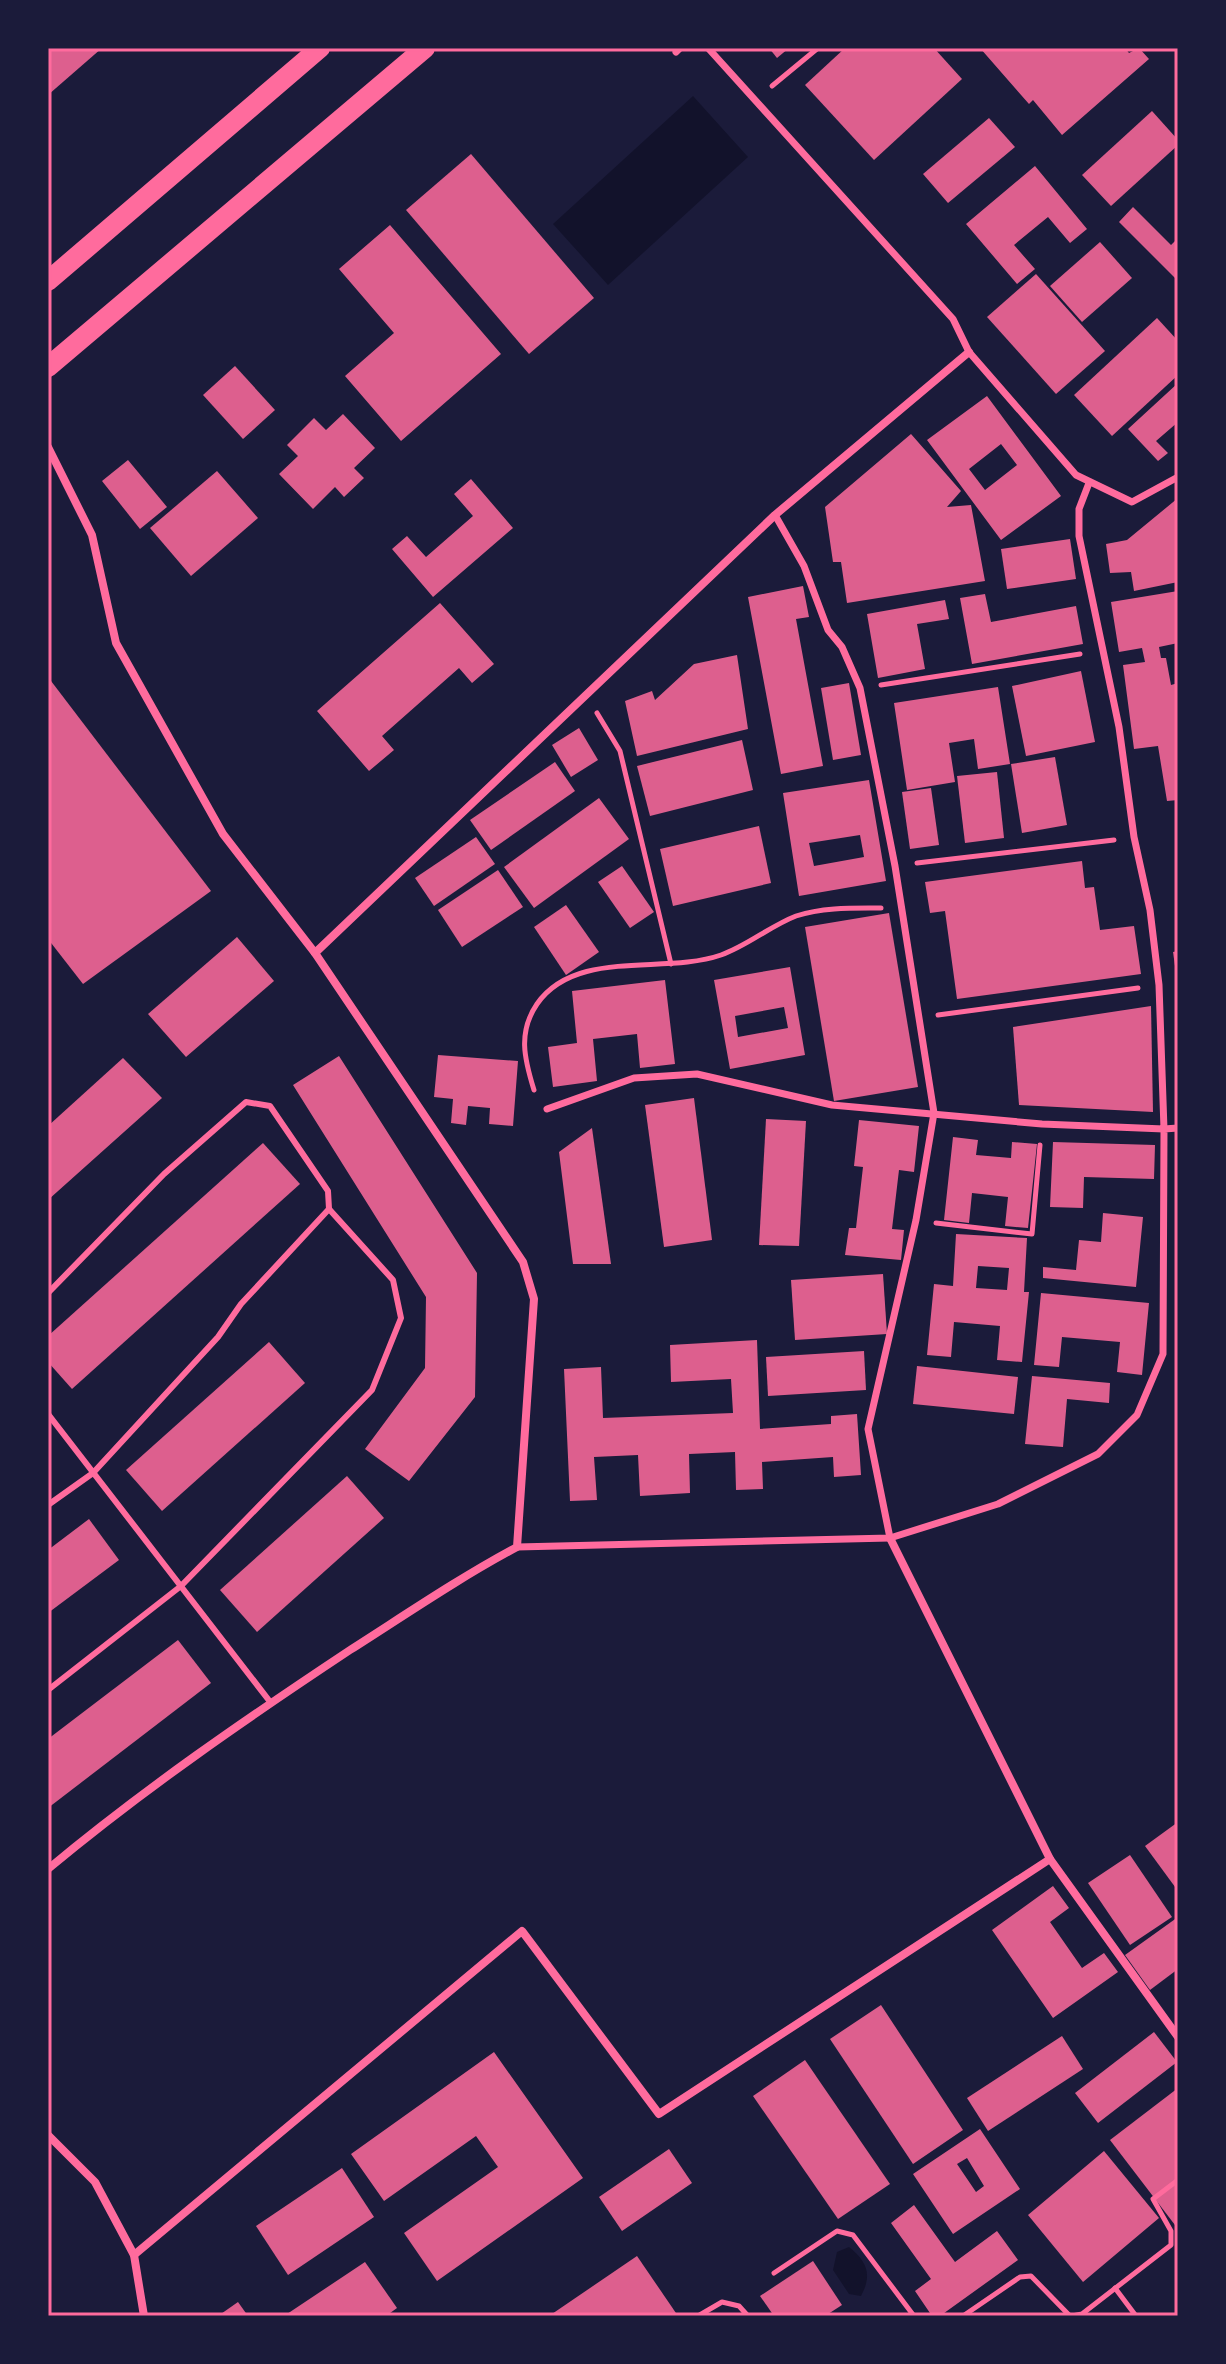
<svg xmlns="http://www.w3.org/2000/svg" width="1226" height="2364" viewBox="0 0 1226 2364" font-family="'Fira Sans Condensed',sans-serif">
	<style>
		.water { fill: #12122b }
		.building { fill: #dd5f8e; fill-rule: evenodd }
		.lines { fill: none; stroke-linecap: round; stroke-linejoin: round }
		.path { stroke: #ff6b9d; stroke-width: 5 }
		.service { stroke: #ff6b9d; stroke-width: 6 }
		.pedestrian { stroke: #ff6b9d; stroke-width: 7 }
		.minor { stroke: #ff6b9d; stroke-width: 8 }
		.primary { stroke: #ff6b9d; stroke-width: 20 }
		.neatline { fill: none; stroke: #ff6b9d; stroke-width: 3 }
	</style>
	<rect width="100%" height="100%" fill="#1b1b3a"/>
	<!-- water -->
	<g class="water">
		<path d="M693,96L748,157L608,285L553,224Z"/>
		<path d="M849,2247C868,2262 872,2276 861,2296L849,2294L833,2270L837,2252Z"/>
	</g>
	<!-- building -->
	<g class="building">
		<path d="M48,48H102L48,95Z"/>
		<path d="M769,48H789L777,58Z"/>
		<path d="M845,48H934L962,79L874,160L805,85Z"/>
		<path d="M980,48H1125L1129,53L1139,48L1149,59L1062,135L1033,100L1029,104Z"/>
		<path d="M1152,111L1178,140V145L1111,206L1082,175Z"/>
		<path d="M989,118L1015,147L948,203L923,174Z"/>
		<path d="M471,154L594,298L529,354L406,210Z"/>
		<path d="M1035,166L1087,229L1070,243L1048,217L1014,245L1035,269L1017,284L966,224Z"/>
		<path d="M1133,207L1171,245L1178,238V281L1119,222Z"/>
		<path d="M390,225L501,354L401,441L345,376L394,333L339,269Z"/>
		<path d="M1100,242L1132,278L1082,322L1050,286Z"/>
		<path d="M1036,274L1105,351L1056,394L987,317Z"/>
		<path d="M1157,318L1178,341V375L1112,436L1074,395Z"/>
		<path d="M235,366L275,410L243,439L203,395Z"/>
		<path d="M1178,383V422L1156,441L1168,453L1158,461L1128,429Z"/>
		<path d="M987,396L1061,496L1001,540L927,440ZM1001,444L1017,465L985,490L969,469Z"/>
		<path d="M343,414L375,448L354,468L364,478L344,497L335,487L313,509L279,474L298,456L287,445L314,418L326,430Z"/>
		<path d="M911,434L961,491L947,507L971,505L985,581L847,603L841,562H833L825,507Z"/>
		<path d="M128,460L167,507L140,529L102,481Z"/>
		<path d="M217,471L258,518L191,576L150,528Z"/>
		<path d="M471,479L513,528L433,597L392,549L407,536L426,557L473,516L454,494Z"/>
		<path d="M1178,498V582L1134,591L1131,572L1110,573L1106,544L1127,540Z"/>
		<path d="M1070,539L1076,579L1007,589L1001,549Z"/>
		<path d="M803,586L809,617L796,619L823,766L781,774L748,597Z"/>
		<path d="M1178,591V643L1159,647L1161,658H1166L1171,685L1178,683V800L1167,801L1158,746L1134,749L1123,665L1145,662L1142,648L1119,652L1111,602Z"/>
		<path d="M985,594L991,622L1076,606L1083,644L972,664L960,598Z"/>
		<path d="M945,600L949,619L917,624L925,669L878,678L867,614Z"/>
		<path d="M440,603L494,664L472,683L459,668L382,736L394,750L369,771L317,711Z"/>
		<path d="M737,655L748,729L637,756L625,701L652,691L655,700L694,664Z"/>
		<path d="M1081,671L1095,742L1026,756L1012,686Z"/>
		<path d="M48,677L211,891L83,984L48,939Z"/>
		<path d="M849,683L861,755L833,760L821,688Z"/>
		<path d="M998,687L1010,764L978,769L974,739L949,743L955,782L907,790L894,703Z"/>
		<path d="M579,728L598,760L571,777L552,745Z"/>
		<path d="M742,740L753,790L650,816L637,766Z"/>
		<path d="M1055,757L1067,825L1022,833L1011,764Z"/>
		<path d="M555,762L575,791L491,850L470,820Z"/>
		<path d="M997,772L1004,838L965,843L957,776Z"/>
		<path d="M869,780L886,881L799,896L783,793ZM860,835L864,857L814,866L809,843Z"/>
		<path d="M931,788L939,845L910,849L902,792Z"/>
		<path d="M599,798L629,839L534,908L504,867Z"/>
		<path d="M759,826L771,883L673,906L660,849Z"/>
		<path d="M476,837L495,864L434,906L415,878Z"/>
		<path d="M1082,861L1085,888L1094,887L1100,930L1134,926L1141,974L957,999L945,911L930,913L925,882Z"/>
		<path d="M622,866L654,912L630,928L598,882Z"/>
		<path d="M498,870L523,907L462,947L438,910Z"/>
		<path d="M566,905L599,952L566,975L534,927Z"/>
		<path d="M889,913L918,1087L834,1101L805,927Z"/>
		<path d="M237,937L274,981L186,1057L148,1014Z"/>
		<path d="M1178,951V972L1176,973L1173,952Z"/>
		<path d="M790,967L805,1055L730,1069L714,980ZM784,1007L788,1028L738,1037L735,1016Z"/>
		<path d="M665,980L675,1064L640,1068L637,1034L593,1039L597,1081L553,1087L548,1047L577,1043L572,991Z"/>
		<path d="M1151,1006L1153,1112L1019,1105L1013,1027Z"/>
		<path d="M438,1055L518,1061L513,1126L489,1124L490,1108L468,1106L466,1125L451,1123L453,1099L434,1097Z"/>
		<path d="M339,1056L477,1273L475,1397L409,1481L365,1449L425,1368L426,1297L293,1085Z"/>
		<path d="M123,1058L162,1098L48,1200V1126Z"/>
		<path d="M694,1098L712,1240L664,1247L645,1105Z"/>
		<path d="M766,1119L806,1121L799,1246L759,1245Z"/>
		<path d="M859,1120L919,1126L914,1172L899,1170L892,1229L904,1230L901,1260L845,1255L849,1228H856L863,1167L854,1166Z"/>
		<path d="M592,1128L611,1264H573L559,1152Z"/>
		<path d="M953,1137L978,1140L976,1155L1011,1158L1012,1142L1037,1144L1028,1228L1005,1226L1008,1197L972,1193L969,1223L944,1220Z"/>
		<path d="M1053,1142L1155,1145L1154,1179L1084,1177L1083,1208L1050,1207Z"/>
		<path d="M263,1143L300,1184L72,1389L48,1362V1336Z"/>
		<path d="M1103,1213L1143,1217L1136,1287L1043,1278V1267L1076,1270L1079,1240L1101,1242Z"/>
		<path d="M956,1234L1027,1238L1024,1292H1029L1022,1362L997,1360L1000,1326L954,1322L951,1357L927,1355L934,1284L953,1286ZM978,1266L1009,1268L1007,1290L976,1288Z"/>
		<path d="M883,1274L887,1334L795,1340L791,1280Z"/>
		<path d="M1041,1293L1149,1303L1142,1375L1117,1372L1120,1342L1062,1337L1059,1367L1034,1365Z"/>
		<path d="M757,1340L760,1429L831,1424V1416L857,1414L861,1475L834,1477L833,1457L762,1462L763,1489L736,1490L735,1452L689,1454L690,1493L640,1496L638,1455L594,1457L597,1500L570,1501L564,1369L601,1367L603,1418L733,1413L731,1379L671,1382L670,1345Z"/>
		<path d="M269,1342L305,1383L162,1511L126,1470Z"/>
		<path d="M864,1351L866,1390L768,1396L766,1357Z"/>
		<path d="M917,1366L1018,1377L1014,1414L913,1404Z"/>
		<path d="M1032,1376L1110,1383L1109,1403L1067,1399L1063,1447L1025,1444Z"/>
		<path d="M347,1476L384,1518L257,1632L220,1590Z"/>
		<path d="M89,1519L119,1560L48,1613V1550Z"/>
		<path d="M178,1640L211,1683L48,1808V1739Z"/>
		<path d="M1178,1822V1891L1145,1846Z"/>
		<path d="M1130,1855L1172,1917L1130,1945L1088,1883Z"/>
		<path d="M1053,1886L1069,1908L1050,1922L1082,1968L1104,1953L1118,1972L1053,2018L992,1930Z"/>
		<path d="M1178,1917V1969L1150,1990L1125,1955Z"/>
		<path d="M881,2005L963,2130L913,2164L830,2039Z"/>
		<path d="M1154,2032L1177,2062L1098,2123L1075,2093Z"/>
		<path d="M1062,2036L1083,2069L988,2131L967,2098Z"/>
		<path d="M494,2052L583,2178L437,2281L404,2233L498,2167L476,2136L384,2201L351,2154Z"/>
		<path d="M805,2060L890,2184L838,2219L753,2096Z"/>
		<path d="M1178,2088V2229L1110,2140Z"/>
		<path d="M980,2129L1020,2189L953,2234L913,2174ZM967,2158L984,2186L976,2192L957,2164Z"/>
		<path d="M669,2149L692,2183L622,2231L599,2197Z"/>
		<path d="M1104,2151L1159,2218L1083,2282L1028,2215Z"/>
		<path d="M342,2168L374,2217L288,2275L256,2226Z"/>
		<path d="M914,2205L955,2262L997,2231L1018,2260L940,2316H932L915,2291L931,2279L891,2223Z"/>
		<path d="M637,2256L678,2316H549Z"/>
		<path d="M813,2261L842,2305L825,2316H774L760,2296Z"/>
		<path d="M365,2262L397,2308L386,2316H284Z"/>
		<path d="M238,2302L248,2316H218Z"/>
	</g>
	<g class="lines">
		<!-- path -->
		<g class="path">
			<path d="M772,86L818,48"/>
			<path d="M881,685L1080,654"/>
			<path d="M597,713L620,751L671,964"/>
			<path d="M917,863L1114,840"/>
			<path d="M938,1015L1138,988"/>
			<path d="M534,1090C524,1058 518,1032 537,1004C576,948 664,975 721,955C747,946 770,926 796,916C823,907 853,908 881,908"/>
			<path d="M936,1223L1032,1234L1040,1145"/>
			<path d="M774,2273L837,2231L853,2235L914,2316"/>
			<path d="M1115,2288L1136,2316"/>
			<path d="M698,2316L722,2302L739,2306L748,2316"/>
			<path d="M963,2316L1020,2277L1031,2276L1070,2316"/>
			<path d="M1072,2316L1082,2314L1171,2245V2231L1153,2199L1178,2180"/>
		</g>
		<!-- service -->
		<g class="service">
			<path d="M48,1293L164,1174L246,1102L270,1106L328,1191L329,1209L241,1304L218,1337L93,1473L48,1505"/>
			<path d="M48,1414L271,1703"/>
			<path d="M48,1690L181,1586L372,1390L401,1318L393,1280L329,1209"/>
		</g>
		<!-- pedestrian -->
		<g class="pedestrian">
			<path d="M708,48L953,319L969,352L1076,475L1132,502L1178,477"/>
			<path d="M676,52L680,48"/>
			<path d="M775,515L804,566L828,630L842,647L860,688L895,866L934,1113L916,1220L868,1429L890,1538"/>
			<path d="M547,1109L634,1078L697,1074L832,1105L1042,1124L1164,1129L1159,985L1150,910L1134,837L1119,727L1079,536V509L1089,483"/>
			<path d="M517,1547L890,1538L998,1504L1098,1454L1137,1415L1163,1354L1164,1129L1178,1128"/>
		</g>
		<!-- minor -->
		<g class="minor">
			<path d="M48,447L92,535L116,643L223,834L315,953L523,1262L534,1299L517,1547C459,1578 405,1615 350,1650C246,1719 144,1789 48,1869"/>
			<path d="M315,953L775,515L969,352"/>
			<path d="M890,1538L1050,1859"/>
			<path d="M48,2135L95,2182L134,2255L144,2316"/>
			<path d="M134,2255L522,1931L659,2114L1050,1859L1178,2037"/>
		</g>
		<!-- primary -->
		<g class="primary">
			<path d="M48,281L320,48"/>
			<path d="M48,367L425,48"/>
		</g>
	</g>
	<!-- border -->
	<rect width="1226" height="2364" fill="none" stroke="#1b1b3a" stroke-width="100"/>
	<rect x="50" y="50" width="1126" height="2264" class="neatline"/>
</svg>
